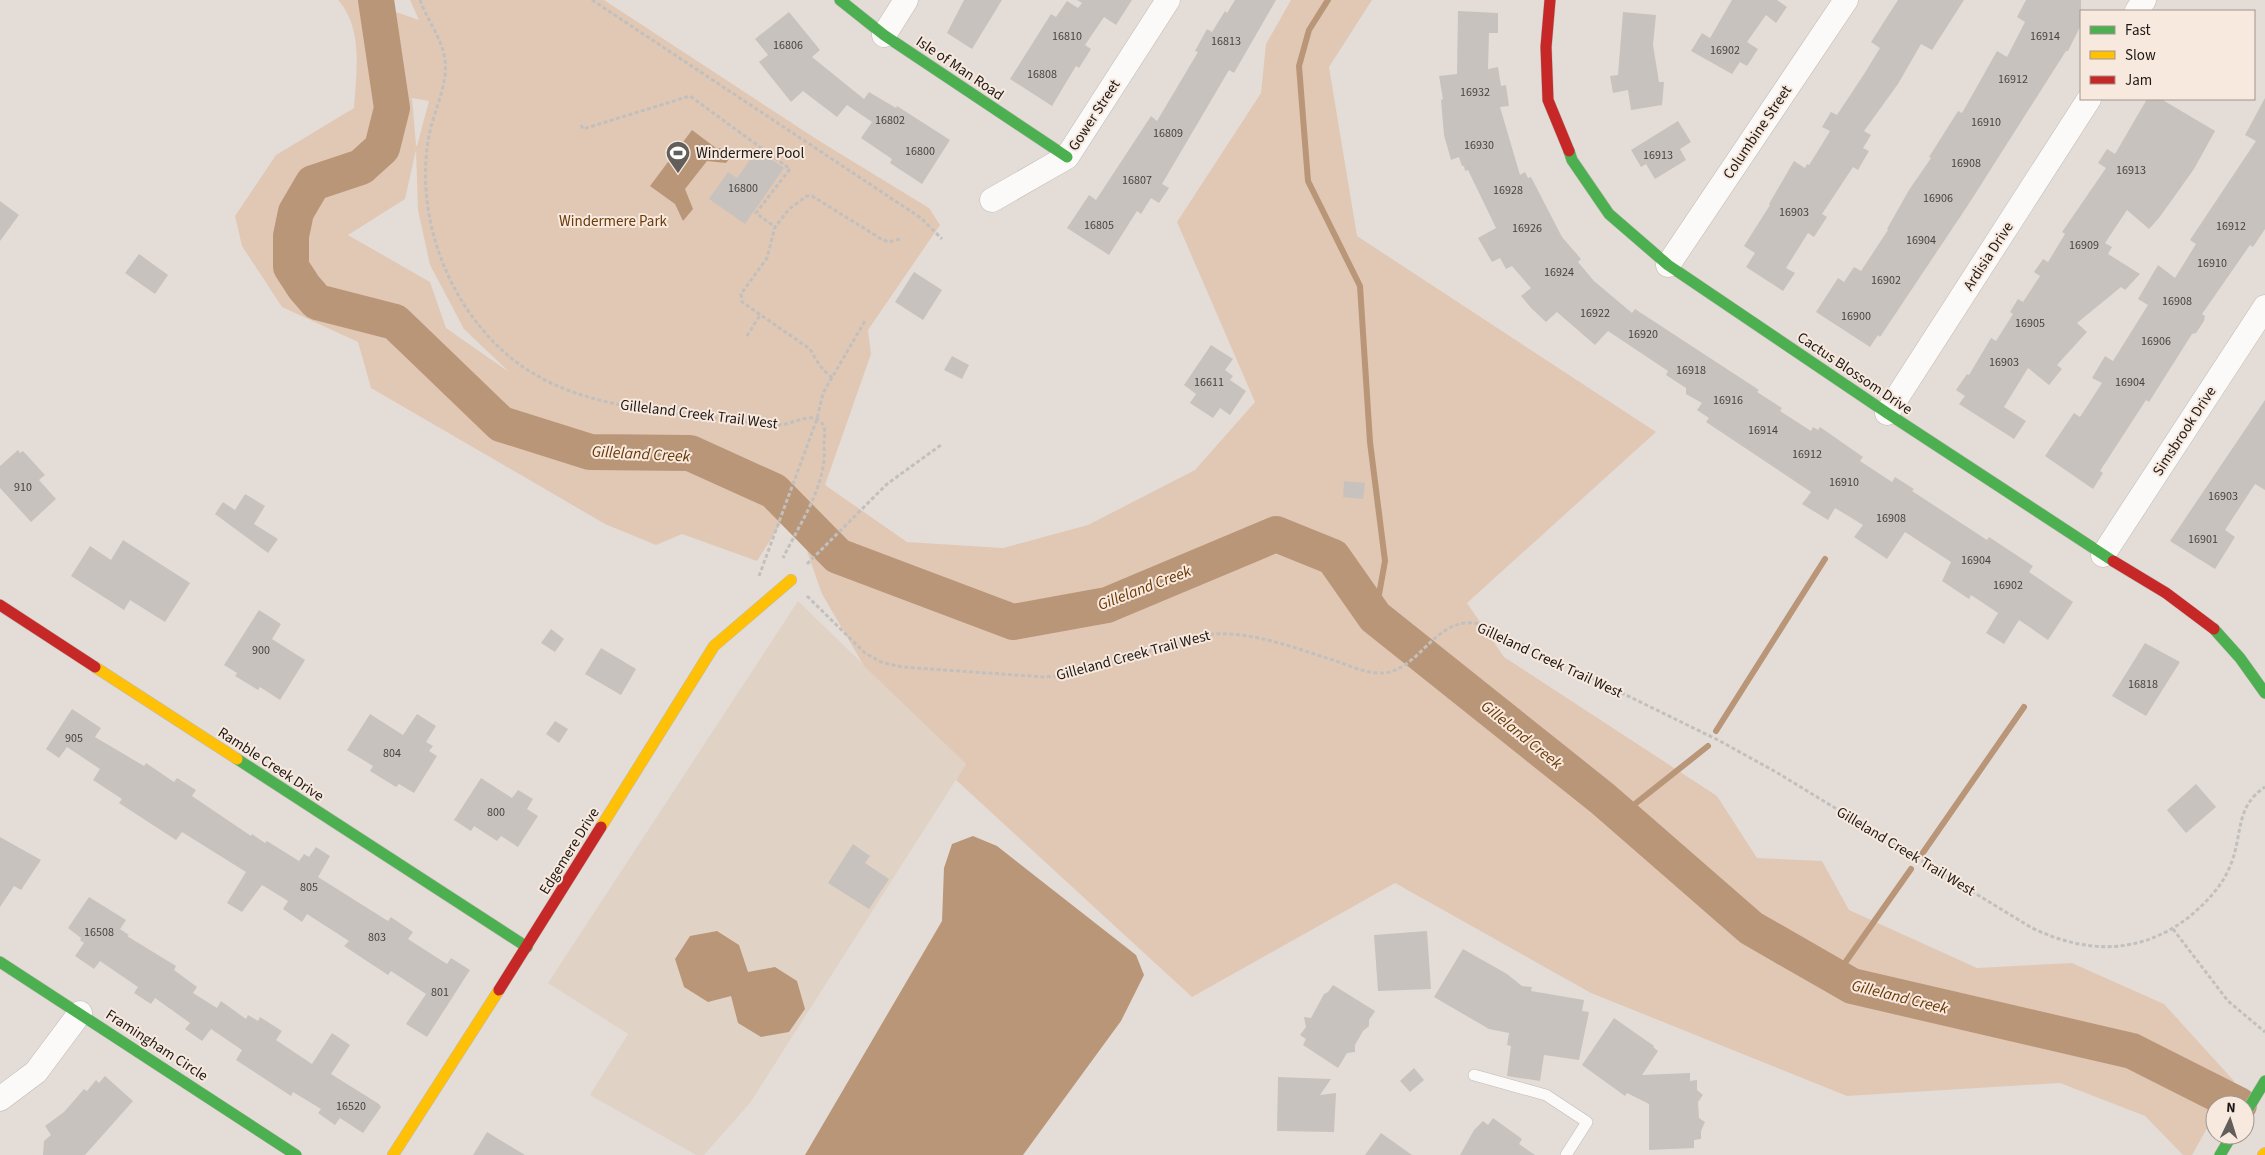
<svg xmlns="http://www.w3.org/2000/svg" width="2265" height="1155" viewBox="0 0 2265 1155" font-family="'Source Sans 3',sans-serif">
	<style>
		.built { fill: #e1d2c6 }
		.green { fill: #e0c8b5; fill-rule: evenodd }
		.water { fill: #ba9678 }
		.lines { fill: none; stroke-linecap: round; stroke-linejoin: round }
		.stream { stroke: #ba9678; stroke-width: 6 }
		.river { stroke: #ba9678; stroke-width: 36 }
		.building { fill: #c7c2bd }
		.lane-casing { stroke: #bfb9b4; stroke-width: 12 }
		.street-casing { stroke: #bfb9b4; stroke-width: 25 }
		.fast-casing { stroke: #bfb9b4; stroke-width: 12 }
		.slow-casing { stroke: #bfb9b4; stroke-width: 12 }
		.jam-casing { stroke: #bfb9b4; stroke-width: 12 }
		.path { stroke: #c2c0be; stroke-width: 3; stroke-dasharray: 4 2.5; stroke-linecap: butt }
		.lane { stroke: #fbfaf9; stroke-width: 11 }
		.street { stroke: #fbfaf9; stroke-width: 24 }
		.fast { stroke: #4caf50; stroke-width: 11 }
		.slow { stroke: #ffc107; stroke-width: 11 }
		.jam { stroke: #c62828; stroke-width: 11 }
		.labels { text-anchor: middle; stroke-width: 4; stroke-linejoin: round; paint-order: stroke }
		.number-label { font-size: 12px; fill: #484340 }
		.street-label { font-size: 15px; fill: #1e1916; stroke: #f8e9de }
		.poi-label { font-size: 15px; fill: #1e1916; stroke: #f8e9de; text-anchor: start }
		.park-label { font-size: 15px; fill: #6b3a09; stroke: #f8e9de }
		.water-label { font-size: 16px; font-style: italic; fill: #683805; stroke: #f8e9de }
	</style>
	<rect width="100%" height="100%" fill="#e4ddd7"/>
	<!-- built -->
	<path class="built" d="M798,601L966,764L750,1103L704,1155H696L590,1095L628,1034L548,983Z"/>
	<!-- green -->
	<path class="green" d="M338,0H391L393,11L419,20L410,0H604L821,142L929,208L940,225L868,330L871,354L825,485L907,542L1003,548L1088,525L1195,470L1255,402L1177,222L1261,93L1266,44L1291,0H1372L1329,67L1357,236L1656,432L1467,603L1504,657L1717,796L1757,858L1822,861L1849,910L1977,968L2072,963L2164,1004L2234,1081L2220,1105H2215V1114L2192,1155H2183L2145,1116L2060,1083L1847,1096L1591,993L1395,883L1192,997L956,780L966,764L864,666L822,594L807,551L812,518L794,503L757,561L682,534L656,545L605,524L371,388L358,342L282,307L242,246L235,216L276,155L354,108C356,73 364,29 338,0ZM412,98L429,101L417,146L416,145ZM416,150L418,210L430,265L464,329L509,372L446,328L430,282L348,235L405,199Z"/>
	<!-- water -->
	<g class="water">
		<path d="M692,130L716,148L736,150L726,163L707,161L685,189L693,209L683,221L675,204L650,186Z"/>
		<path d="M973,836L997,846L1136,955L1144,975L1121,1021L1023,1155H805L942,921L944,868L952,844Z"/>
		<path d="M717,931L739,945L748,972L775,967L797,981L805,1009L789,1032L761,1037L738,1023L731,996L708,1002L684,987L675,959L690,936Z"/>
	</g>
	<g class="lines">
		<!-- stream -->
		<g class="stream">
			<path d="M1328,0L1309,30L1299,66L1308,181L1360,286L1370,442L1385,561L1375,617"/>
			<path d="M1716,731L1825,559"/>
			<path d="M1621,815L1708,746"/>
			<path d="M1922,854L2024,707"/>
			<path d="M1835,977L1911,869"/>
		</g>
		<!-- river -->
		<path class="river" d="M376,0L392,108L382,148L361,167L313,183L296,212L291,236V267L304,287L317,302L395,322L501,424L590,452L690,453L774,491L838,556L1013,622L1107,605L1276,534L1333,557L1375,617L1603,799L1751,928L1852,986L2132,1051L2239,1105"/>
	</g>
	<!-- building -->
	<g class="building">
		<path d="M964,0H1002L972,49L947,33Z"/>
		<path d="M1077,0H1132L1116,25L1104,17L1085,45L1091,49L1079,68L1076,66L1052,106L1010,79L1051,14L1056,17L1067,1L1078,8L1082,3Z"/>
		<path d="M1235,0H1276L1234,73L1229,70L1162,184L1169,188L1159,203L1151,198L1141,214L1137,211L1109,255L1067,228L1089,195L1096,200L1151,116L1157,121L1198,52L1195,51L1207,29L1212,32L1225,11L1227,13Z"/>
		<path d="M1732,0H1777L1787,7L1776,23L1766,15L1747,42L1758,49L1747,66L1740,62L1732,74L1691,51L1702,33L1710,38Z"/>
		<path d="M1898,0H1964L1932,50L1921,44L1898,84L1864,131L1871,135L1863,148L1869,151L1858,170L1853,167L1822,214L1827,217L1814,237L1808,233L1786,268L1795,273L1783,291L1746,267L1755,253L1744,246L1770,205L1769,204L1794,161L1805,168L1807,164L1809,165L1821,146L1830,131L1822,127L1831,112L1837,115L1866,71L1880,48L1871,42Z"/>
		<path d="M2026,0H2081V25L2068,51H2066L1970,202L1880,337L1878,335L1870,347L1816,312L1838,278L1844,282L1854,267L1861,271L1888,230L1887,229L1909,190L1931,158L1929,157L1958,111L1962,113L1997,51L2007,57L2025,22L2017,17Z"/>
		<path d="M1458,11L1498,13V33H1489L1488,69L1498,67L1501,86L1506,85L1509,106L1500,107L1520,175L1525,172L1528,178L1531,177L1562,237L1581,259L1578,262L1594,281L1632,313L1635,309L1759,390L1757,392L1782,408L1780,411L1811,431L1813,427L1818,430L1820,427L1863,457L1860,461L1892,482L1895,477L1914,489L1912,491L1987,540L1989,537L2033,566L2029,572L2073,602L2048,640L2019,620L2004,644L1986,633L1998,613L1971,595L1969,599L1942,581L1951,562L1905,532L1887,559L1854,537L1863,525L1835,508L1828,520L1802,504L1811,492L1706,422L1709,418L1697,410L1702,403L1686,394V388L1666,375L1668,371L1608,331L1595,345L1557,312L1546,322L1531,308L1521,296L1531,288L1512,266L1506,269L1500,258L1492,262L1478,238L1496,228L1468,170L1465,171L1464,166H1462L1459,157L1451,160L1444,135L1441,100L1443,99L1439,76L1457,74Z"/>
		<path d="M789,12L820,50L812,57L864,99L869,92L896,108L897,106L950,140L922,184L890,163L892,159L861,138L872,122L847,105L837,117L803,91L791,102L759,62L768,55L755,39Z"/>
		<path d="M1623,12L1656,15L1653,45L1659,82H1664L1662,105L1631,110L1628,90L1613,93L1610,76L1618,75Z"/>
		<path d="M2265,98V229L2253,247L2250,245L2202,314L2205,316L2204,321L2196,333L2192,334L2149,402L2146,400L2100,471L2103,473L2093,489L2045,456L2074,413L2080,417L2102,383L2092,378L2105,356L2113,361L2148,305L2138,299L2158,265L2175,278L2196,244L2190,240L2256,141L2245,135Z"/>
		<path d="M2147,99H2161L2215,131L2194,169L2159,218L2149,229L2127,210L2105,243L2112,247L2108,254L2140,274L2125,290L2121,287L2077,323L2087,332L2057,365L2062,369L2049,385L2028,368L2004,407L2026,421L2014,439L1959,404L1965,396L1956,390L1967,374L1969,375L1991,338L1996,341L2013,314L2010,312L2018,299L2023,302L2040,276L2034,272L2043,259L2048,262L2065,234L2062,232L2106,168L2098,163L2107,149L2115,154Z"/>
		<path d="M1678,121L1691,142L1680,149L1686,160L1655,179L1646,164L1641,167L1631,150Z"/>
		<path d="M757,150L784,168L745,224L709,199L728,172L737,178Z"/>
		<path d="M0,201L19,215L0,241Z"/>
		<path d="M139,254L168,275L155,294L125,273Z"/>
		<path d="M914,272L942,290L923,320L895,302Z"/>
		<path d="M1211,345L1233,359L1225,370L1233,376L1230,380L1246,391L1230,415L1220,408L1213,418L1190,403L1196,394L1184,385Z"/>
		<path d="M952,356L969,365L962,379L944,370Z"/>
		<path d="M2265,400V490L2255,484L2225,530L2235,537L2215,569L2170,541Z"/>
		<path d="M18,450L20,453L23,451L45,475L39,480L56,499L31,522L0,488V466Z"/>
		<path d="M1344,481L1365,483L1363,499L1343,497Z"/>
		<path d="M245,494L265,506L254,524L278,539L268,553L215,514L223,502L235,510Z"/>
		<path d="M123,540L190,583L165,622L130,600L124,610L71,576L90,546L111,560Z"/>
		<path d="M259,610L281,624L272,639L305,660L280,700L260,687L258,690L235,676L237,673L224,665Z"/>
		<path d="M551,629L564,639L555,652L541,643Z"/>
		<path d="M2145,643L2180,662L2146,716L2112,696Z"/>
		<path d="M601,648L636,669L621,695L585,674Z"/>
		<path d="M72,709L101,728L95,737L144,766L146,763L174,782L177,778L196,790L192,796L251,836L252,834L265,843L267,841L299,861L304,854L309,857L316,847L330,856L318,877L388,921L391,917L413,932L408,939L447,964L451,958L470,970L427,1037L406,1024L426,994L391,971L388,975L344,946L349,941L307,914L302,922L283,909L288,901L262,885L242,912L227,903L246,872L182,832L176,840L119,803L122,799L93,780L100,769L67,747L59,758L46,749Z"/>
		<path d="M370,714L403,735L417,714L436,726L426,742L433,746L429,751L437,756L414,793L399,784L396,787L370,771L373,766L347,750Z"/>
		<path d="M555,721L568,729L559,743L546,734Z"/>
		<path d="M481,778L512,798L518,790L533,799L527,809L538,816L518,847L501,836L497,841L474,826L471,831L454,820Z"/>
		<path d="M2196,784L2216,807L2186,833L2167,810Z"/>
		<path d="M0,837L41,860L21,890L14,886L0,907Z"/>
		<path d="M853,844L870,856L865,863L889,879L869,909L828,883Z"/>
		<path d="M89,897L126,920L120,929L129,935L127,936L176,966L174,970L197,987L193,993L217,1008L221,1001L246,1019L248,1015L258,1021L260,1017L282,1031L276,1040L312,1064L332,1033L350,1045L331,1074L379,1104L381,1107L363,1133L340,1118L335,1125L318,1113L321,1109L293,1092L291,1096L236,1060L242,1050L211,1029L202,1041L185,1029L190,1023L155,998L151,1004L134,993L138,987L100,961L94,969L75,956L84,943L80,940L81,938L68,928Z"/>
		<path d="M1427,931L1431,989L1378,991L1374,935Z"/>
		<path d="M1463,949L1507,974L1522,986L1532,987L1531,991L1584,1000L1582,1011L1589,1012L1579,1060L1544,1055L1540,1081L1507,1076L1511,1046L1507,1045L1509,1033L1489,1029L1434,997Z"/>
		<path d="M1333,985L1375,1011L1369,1020V1026L1363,1031L1355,1045V1052L1347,1053L1338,1068L1303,1045L1306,1039L1300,1035L1306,1027L1304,1017L1311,1018L1324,994L1328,992Z"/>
		<path d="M1614,1018L1654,1046L1653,1047L1658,1051L1642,1075L1690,1073V1081L1697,1080V1090L1703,1095L1698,1102L1699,1118L1705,1122L1701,1131V1139L1694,1140V1148L1649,1150V1104L1627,1093L1625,1096L1582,1065Z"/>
		<path d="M1414,1068L1424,1080L1410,1092L1400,1081Z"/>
		<path d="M105,1076L133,1101L85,1155H43L44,1141L51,1135L45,1126L64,1112L84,1089L87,1091L96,1080L99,1083Z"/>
		<path d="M1278,1077L1331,1079L1320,1095L1336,1093L1334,1132L1277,1131Z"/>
		<path d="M1493,1118L1522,1139L1519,1144L1535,1155H1460L1474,1130L1483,1121L1488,1125Z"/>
		<path d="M487,1132L525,1155H473Z"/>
		<path d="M1381,1133L1412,1155H1365Z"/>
	</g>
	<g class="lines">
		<defs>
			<path id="lane" d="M1474,1075L1546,1095L1587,1122L1566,1155"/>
			<g id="street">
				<path d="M2137,11L2144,0"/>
				<path d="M884,35L906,0"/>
				<path d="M992,200L1067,157L1168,0"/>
				<path d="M1668,265L1846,0"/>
				<path d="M1887,413L2089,99"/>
				<path d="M2103,555L2265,307"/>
				<path d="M0,1099L36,1072L80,1013"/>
			</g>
			<g id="fast">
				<path d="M840,0L884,35L1067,157"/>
				<path d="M1569,151L1572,160L1609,214L1668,265L1887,413L2113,561"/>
				<path d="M2214,629L2240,658L2265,693"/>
				<path d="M237,759L527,947"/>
				<path d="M0,962L296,1155"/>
				<path d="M2245,1114L2265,1081"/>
				<path d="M2220,1155L2232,1135"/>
			</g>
			<g id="slow">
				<path d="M95,667L237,759"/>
				<path d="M601,827L714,646L791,580"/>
				<path d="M393,1155L499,990"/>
				<path d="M2263,1155L2265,1153"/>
			</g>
			<g id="jam">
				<path d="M1550,0L1546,47L1548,100L1569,151"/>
				<path d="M2113,561L2166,593L2214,629"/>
				<path d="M0,605L95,667"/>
				<path d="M499,990L601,827"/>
			</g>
		</defs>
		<!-- lane casing -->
		<use href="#lane" class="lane-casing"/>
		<!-- street casing -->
		<use href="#street" class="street-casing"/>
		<!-- fast casing -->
		<use href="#fast" class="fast-casing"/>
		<!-- slow casing -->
		<use href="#slow" class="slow-casing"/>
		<!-- jam casing -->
		<use href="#jam" class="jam-casing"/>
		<!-- path -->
		<g class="path">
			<path d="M420,0C427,20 442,38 445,60C448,83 435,109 430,131C417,191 433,259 467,309C524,394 603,405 697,416C724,419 752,424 779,425C791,425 810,412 820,421C826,426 825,434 824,441C824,449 825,459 823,467C818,498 797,529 783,558"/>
			<path d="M592,0L921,218L942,239"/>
			<path d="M581,125L583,129L690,96L790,169L756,213L775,227"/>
			<path d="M747,336L760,315"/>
			<path d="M832,378L820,366L810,349L742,302L741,294L767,258L775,227L789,209L807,196H812L883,240L889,242L900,239"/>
			<path d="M807,564L887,484L941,445"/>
			<path d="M759,576L817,419L823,393L865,321"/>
			<path d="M807,596L865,653L881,662L902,667L1044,677L1058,676L1077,673L1201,635C1249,629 1291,647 1336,661C1350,666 1368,674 1384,673C1417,670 1434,623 1468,623C1473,622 1478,624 1483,625L1718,740L1776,772L2032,928C2087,954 2140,955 2189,917C2207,902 2223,885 2231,864C2243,833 2235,807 2265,787"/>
			<path d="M2173,929L2228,1001L2265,1032"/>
		</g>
		<!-- lane -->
		<use href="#lane" class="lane"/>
		<!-- street -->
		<use href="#street" class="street"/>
		<!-- fast -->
		<use href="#fast" class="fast"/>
		<!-- slow -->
		<use href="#slow" class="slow"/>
		<!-- jam -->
		<use href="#jam" class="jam"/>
	</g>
	<!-- icons -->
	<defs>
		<symbol id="stadium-pin" viewBox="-11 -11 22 30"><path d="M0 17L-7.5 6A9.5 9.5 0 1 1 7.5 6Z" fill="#635e5a" stroke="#f8e9de"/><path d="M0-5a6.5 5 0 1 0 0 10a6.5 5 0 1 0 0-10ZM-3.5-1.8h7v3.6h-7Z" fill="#fff"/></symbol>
	</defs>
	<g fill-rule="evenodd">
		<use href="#stadium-pin" x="664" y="139" width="28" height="38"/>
	</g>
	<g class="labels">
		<!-- number labels -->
		<g class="number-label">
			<text x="1067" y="40">16810</text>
			<text x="2045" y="40">16914</text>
			<text x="1226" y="45">16813</text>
			<text x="788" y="49">16806</text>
			<text x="1725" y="54">16902</text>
			<text x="1042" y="78">16808</text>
			<text x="2013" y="83">16912</text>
			<text x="1475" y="96">16932</text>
			<text x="890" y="124">16802</text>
			<text x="1986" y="126">16910</text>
			<text x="1168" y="137">16809</text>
			<text x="1479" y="149">16930</text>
			<text x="920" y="155">16800</text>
			<text x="1658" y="159">16913</text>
			<text x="1966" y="167">16908</text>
			<text x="2131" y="174">16913</text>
			<text x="1137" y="184">16807</text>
			<text x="743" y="192">16800</text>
			<text x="1508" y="194">16928</text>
			<text x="1938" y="202">16906</text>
			<text x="1794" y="216">16903</text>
			<text x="1099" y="229">16805</text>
			<text x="2231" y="230">16912</text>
			<text x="1527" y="232">16926</text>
			<text x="1921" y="244">16904</text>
			<text x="2084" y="249">16909</text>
			<text x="2212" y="267">16910</text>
			<text x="1559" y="276">16924</text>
			<text x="1886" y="284">16902</text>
			<text x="2177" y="305">16908</text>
			<text x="1595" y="317">16922</text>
			<text x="1856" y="320">16900</text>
			<text x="2030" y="327">16905</text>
			<text x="1643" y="338">16920</text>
			<text x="2156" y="345">16906</text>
			<text x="2004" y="366">16903</text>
			<text x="1691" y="374">16918</text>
			<text x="1209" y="386">16611</text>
			<text x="2130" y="386">16904</text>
			<text x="1728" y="404">16916</text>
			<text x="1763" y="434">16914</text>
			<text x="1807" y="458">16912</text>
			<text x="1844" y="486">16910</text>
			<text x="23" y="491">910</text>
			<text x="2223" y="500">16903</text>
			<text x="1891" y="522">16908</text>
			<text x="2203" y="543">16901</text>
			<text x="1976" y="564">16904</text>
			<text x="2008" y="589">16902</text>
			<text x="261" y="654">900</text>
			<text x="2143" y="688">16818</text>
			<text x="74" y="742">905</text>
			<text x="392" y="757">804</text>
			<text x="496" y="816">800</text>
			<text x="309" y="891">805</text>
			<text x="99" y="936">16508</text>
			<text x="377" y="941">803</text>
			<text x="440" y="996">801</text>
			<text x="351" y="1110">16520</text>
		</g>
		<!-- street labels -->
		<g class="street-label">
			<text transform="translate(960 68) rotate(34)" y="5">Isle of Man Road</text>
			<text transform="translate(1094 115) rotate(-57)" y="5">Gower Street</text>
			<text transform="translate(1757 132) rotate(-56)" y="5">Columbine Street</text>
			<text transform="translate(1988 256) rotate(-57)" y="5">Ardisia Drive</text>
			<text transform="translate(1855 373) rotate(34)" y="5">Cactus Blossom Drive</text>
			<text transform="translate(699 414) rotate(7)" y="5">Gilleland Creek Trail West</text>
			<text transform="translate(2184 431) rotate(-57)" y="5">Simsbrook Drive</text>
			<text transform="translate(1133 655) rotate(-15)" y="5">Gilleland Creek Trail West</text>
			<text transform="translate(1550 660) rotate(25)" y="5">Gilleland Creek Trail West</text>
			<text transform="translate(271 764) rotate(33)" y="5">Ramble Creek Drive</text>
			<text transform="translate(569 851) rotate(-58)" y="5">Edgemere Drive</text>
			<text transform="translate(1906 851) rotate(31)" y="5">Gilleland Creek Trail West</text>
			<text transform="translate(157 1045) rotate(33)" y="5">Framingham Circle</text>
		</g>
		<!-- poi labels -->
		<g class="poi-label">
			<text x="696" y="158">Windermere Pool</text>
		</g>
		<!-- park labels -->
		<g class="park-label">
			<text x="613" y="226">Windermere Park</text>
		</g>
		<!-- water labels -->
		<g class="water-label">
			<text transform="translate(641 453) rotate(3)" y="6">Gilleland Creek</text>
			<text transform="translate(1144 587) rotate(-21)" y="6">Gilleland Creek</text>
			<text transform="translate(1522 734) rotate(39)" y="6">Gilleland Creek</text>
			<text transform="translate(1900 996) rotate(14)" y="6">Gilleland Creek</text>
		</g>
	</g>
	<!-- legend -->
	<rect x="2080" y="10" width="175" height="90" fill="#f8e9de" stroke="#a1968e"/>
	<rect x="2090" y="26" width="25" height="8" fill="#4caf50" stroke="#a1968e"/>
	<text x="2125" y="35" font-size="15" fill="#1e1916">Fast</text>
	<rect x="2090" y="51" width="25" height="8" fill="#ffc107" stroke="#a1968e"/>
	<text x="2125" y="60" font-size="15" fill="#1e1916">Slow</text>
	<rect x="2090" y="76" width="25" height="8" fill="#c62828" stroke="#a1968e"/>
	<text x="2125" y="85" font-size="15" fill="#1e1916">Jam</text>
	<!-- north arrow -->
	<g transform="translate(2230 1120) rotate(4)"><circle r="24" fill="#f8e9de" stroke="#a1968e"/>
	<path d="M0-4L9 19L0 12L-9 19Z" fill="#635e5a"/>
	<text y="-8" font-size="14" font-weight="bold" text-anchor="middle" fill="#1e1916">N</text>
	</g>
</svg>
